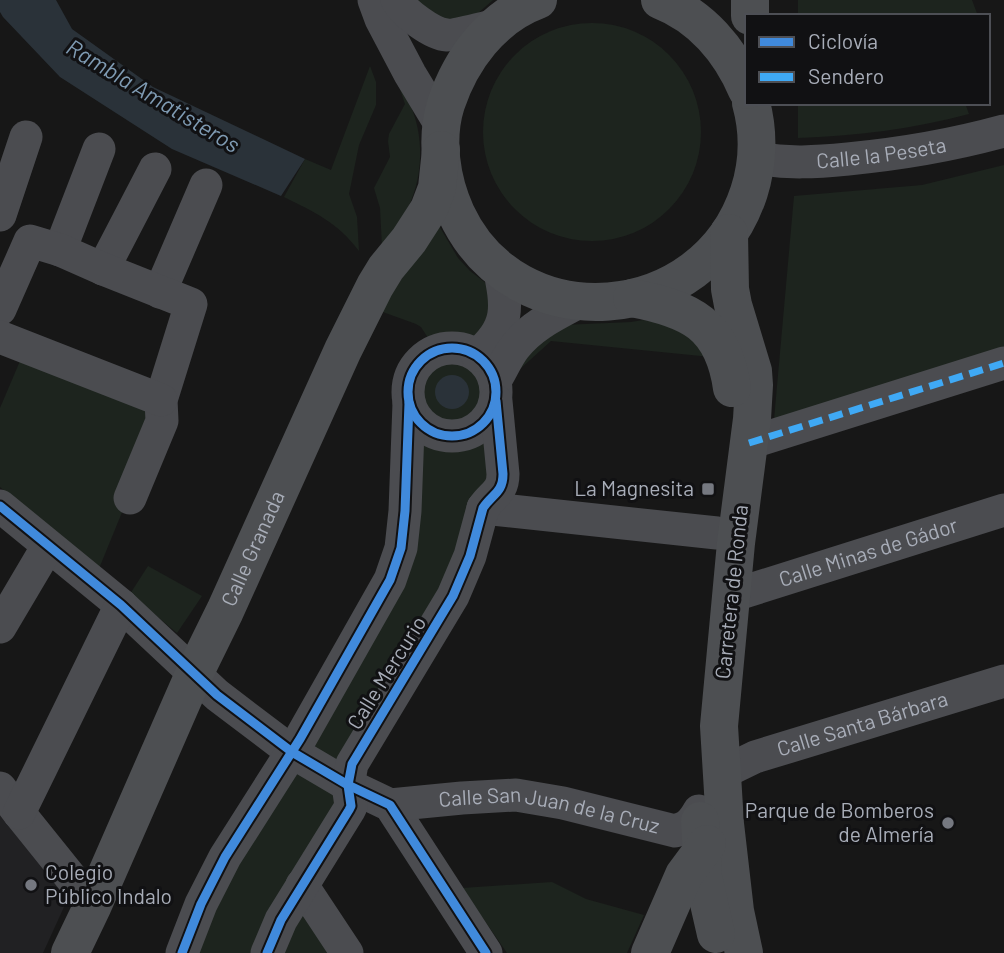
<svg xmlns="http://www.w3.org/2000/svg" width="1004" height="953" viewBox="0 0 1004 953" font-family="Barlow,sans-serif">
	<style>
		.built { fill: #212123 }
		.green { fill: #1d241e }
		.water { fill: #2a3239 }
		.lines { fill: none; stroke-linecap: round; stroke-linejoin: round }
		.minor { stroke: #4b4c50; stroke-width: 33 }
		.major { stroke: #4d4f52; stroke-width: 38 }
		.quiet { stroke: #3fa9f5; stroke-width: 7; stroke-dasharray: 14 7; stroke-linecap: butt }
		.cycleway-casing { stroke: #111113; stroke-width: 13 }
		.cycleway { stroke: #408adc; stroke-width: 9 }
		.poi-dot { fill: #757880; stroke: #111113; stroke-width: 2.5 }
		.labels { text-anchor: middle; stroke-width: 6; stroke-linejoin: round; paint-order: stroke }
		.street-label { font-size: 21px; fill: #a8adb8; stroke: #111113 }
		.poi-label { font-size: 21px; fill: #a8adb8; stroke: #111113; text-anchor: end }
		.water-label { font-size: 23px; font-style: italic; fill: #7f9bb3; stroke: #111113 }
	</style>
	<rect width="100%" height="100%" fill="#171717"/>
	<!-- built -->
	<path class="built" d="M0,810L69,896L43,953H0Z"/>
	<!-- green -->
	<g class="green">
		<path d="M412,0H493L477,14L447,22Z"/>
		<path d="M798,0H972L978,16H798Z"/>
		<circle cx="592" cy="132" r="109"/>
		<path d="M370,66L376,82V105L359,145L349,194L357,217L359,251C337,222 316,213 284,197L305,159L331,170Z"/>
		<path d="M399,86C423,117 426,165 411,201C404,217 392,232 382,247L380,208L374,188L390,157L388,141L389,134L405,104Z"/>
		<path d="M798,103H965L969,114C913,129 855,136 798,138Z"/>
		<path d="M1004,165V358L773,431L794,196L922,185Z"/>
		<path d="M438,224L458,258L470,271L487,284L494,315L471,340L451,336L430,341L421,327L416,324L380,311Z"/>
		<path d="M643,320L676,326L711,357L551,341L509,379L522,357L563,325L631,322Z"/>
		<path d="M23,354L161,417L98,571L0,487V408Z"/>
		<circle cx="452" cy="392" r="35"/>
		<path d="M484,436L496,474L461,564L344,764L311,751L396,590L424,438C443,448 465,448 484,436Z"/>
		<path d="M148,566L202,596L177,633L130,594Z"/>
		<path d="M287,768L340,793L261,953H186Z"/>
		<path d="M552,882L586,899L644,915L627,953H507L462,888Z"/>
		<path d="M297,904L334,953H272Z"/>
	</g>
	<!-- water -->
	<g class="water">
		<path d="M0,0H56L72,29L153,87L305,159L281,196L172,149L60,77L3,17L0,12Z"/>
		<circle cx="452" cy="392" r="17"/>
	</g>
	<g class="lines">
		<!-- minor -->
		<g class="minor">
			<path d="M374,0L381,19L410,74L442,127"/>
			<path d="M397,0C404,13 432,34 447,35C454,36 487,27 497,25"/>
			<path id="s1" d="M756,158C787,164 817,162 848,159C901,154 953,145 1004,131"/>
			<path d="M0,215L26,137"/>
			<path d="M60,250L99,149"/>
			<path d="M103,269L155,169"/>
			<path d="M160,292L206,185"/>
			<path d="M0,309L30,241L60,250L103,269L191,304L161,400L162,421L130,498"/>
			<path d="M0,337L161,400"/>
			<circle cx="452" cy="392" r="44"/>
			<path d="M477,355C511,327 507,306 499,267"/>
			<path d="M495,381C502,370 507,357 515,347C532,325 557,314 581,301"/>
			<path d="M749,443L1004,363"/>
			<path d="M0,506L121,605L217,695L292,752L348,785L390,805L486,953"/>
			<path d="M483,508L717,533"/>
			<path id="s2" d="M731,596L1004,510"/>
			<path d="M0,627L48,546"/>
			<path id="s3" d="M722,773L755,757L1004,681"/>
			<path d="M0,788L19,813L93,905"/>
			<path id="s4" d="M390,805L462,798L516,795L563,803L675,831C688,827 692,823 699,811"/>
			<path d="M19,813L121,605"/>
			<path d="M302,885L347,953"/>
			<path d="M182,953L201,904L225,857L300,739L390,580L401,548L405,511L409,403"/>
			<path d="M267,953L281,920L349,810L351,806L348,785L352,764L453,596L470,556L483,508C492,494 503,493 503,474L496,401"/>
		</g>
		<!-- major -->
		<g class="major">
			<path d="M538,0C492,17 461,59 446,104C435,139 441,180 456,213C516,342 705,327 749,192C758,164 759,132 751,103"/>
			<path d="M660,0C701,16 730,50 747,90"/>
			<path d="M750,16V0"/>
			<path d="M729,233L730,289L733,305L753,371L754,385L752,419L736,543L719,726L725,824L735,911L744,953"/>
			<path d="M632,298C690,309 723,324 732,388"/>
			<path d="M700,821L703,877L716,934"/>
			<path id="s5" d="M70,953L93,905L195,672L225,611L343,350L375,286L386,268L409,240L429,209L437,188L441,150"/>
			<path d="M650,953L684,875L707,844"/>
		</g>
		<!-- quiet -->
		<path class="quiet" d="M749,443L1004,363"/>
		<defs>
			<g id="cycleway">
				<circle cx="452" cy="392" r="44"/>
				<path d="M0,506L121,605L217,695L292,752L348,785L390,805L486,953"/>
				<path d="M182,953L201,904L225,857L300,739L390,580L401,548L405,511L409,403"/>
				<path d="M267,953L281,920L349,810L351,806L348,785L352,764L453,596L470,556L483,508C492,494 503,493 503,474L496,401"/>
			</g>
		</defs>
		<!-- cycleway casing -->
		<use href="#cycleway" class="cycleway-casing"/>
		<!-- cycleway -->
		<use href="#cycleway" class="cycleway"/>
	</g>
	<!-- markers -->
	<g class="poi-dot">
		<rect x="701" y="482" width="14" height="14" rx="3.5"/>
		<circle cx="948" cy="823" r="7"/>
		<circle cx="31" cy="885" r="7"/>
	</g>
	<g class="labels">
		<!-- street labels -->
		<g class="street-label">
			<text dy="7" stroke="none"><textPath href="#s1" startOffset="126">Calle la Peseta</textPath></text>
			<text dy="7" stroke="none"><textPath href="#s5" startOffset="444">Calle Granada</textPath></text>
			<text dy="7" stroke="none"><textPath href="#s2" startOffset="144">Calle Minas de Gádor</textPath></text>
			<text transform="translate(732 592) rotate(-84)" y="7">Carretera de Ronda</text>
			<text transform="translate(387 673) rotate(-58)" y="7">Calle Mercurio</text>
			<text dy="7" stroke="none"><textPath href="#s3" startOffset="149">Calle Santa Bárbara</textPath></text>
			<text dy="7" stroke="none"><textPath href="#s4" startOffset="161">Calle San Juan de la Cruz</textPath></text>
		</g>
		<!-- poi labels -->
		<g class="poi-label">
			<text x="694" y="496">La Magnesita</text>
			<text x="934" y="818">Parque de Bomberos<tspan x="934" dy="24">de Almería</tspan></text>
			<text x="45" y="880" text-anchor="start">Colegio<tspan x="45" dy="24">Público Indalo</tspan></text>
		</g>
		<!-- water labels -->
		<g class="water-label">
			<text transform="translate(153 96) rotate(31)" y="8">Rambla Amatisteros</text>
		</g>
	</g>
	<!-- legend -->
	<rect x="745" y="14" width="245" height="91" fill="#111113" stroke="#4d4f55" stroke-width="2"/>
	<rect x="759" y="37" width="35" height="10" fill="#408adc" stroke="#4d4f55" stroke-width="2"/>
	<text x="808" y="49" font-size="21" fill="#a8adb8">Ciclovía</text>
	<rect x="759" y="72" width="35" height="10" fill="#3fa9f5" stroke="#4d4f55" stroke-width="2"/>
	<text x="808" y="84" font-size="21" fill="#a8adb8">Sendero</text>
</svg>
